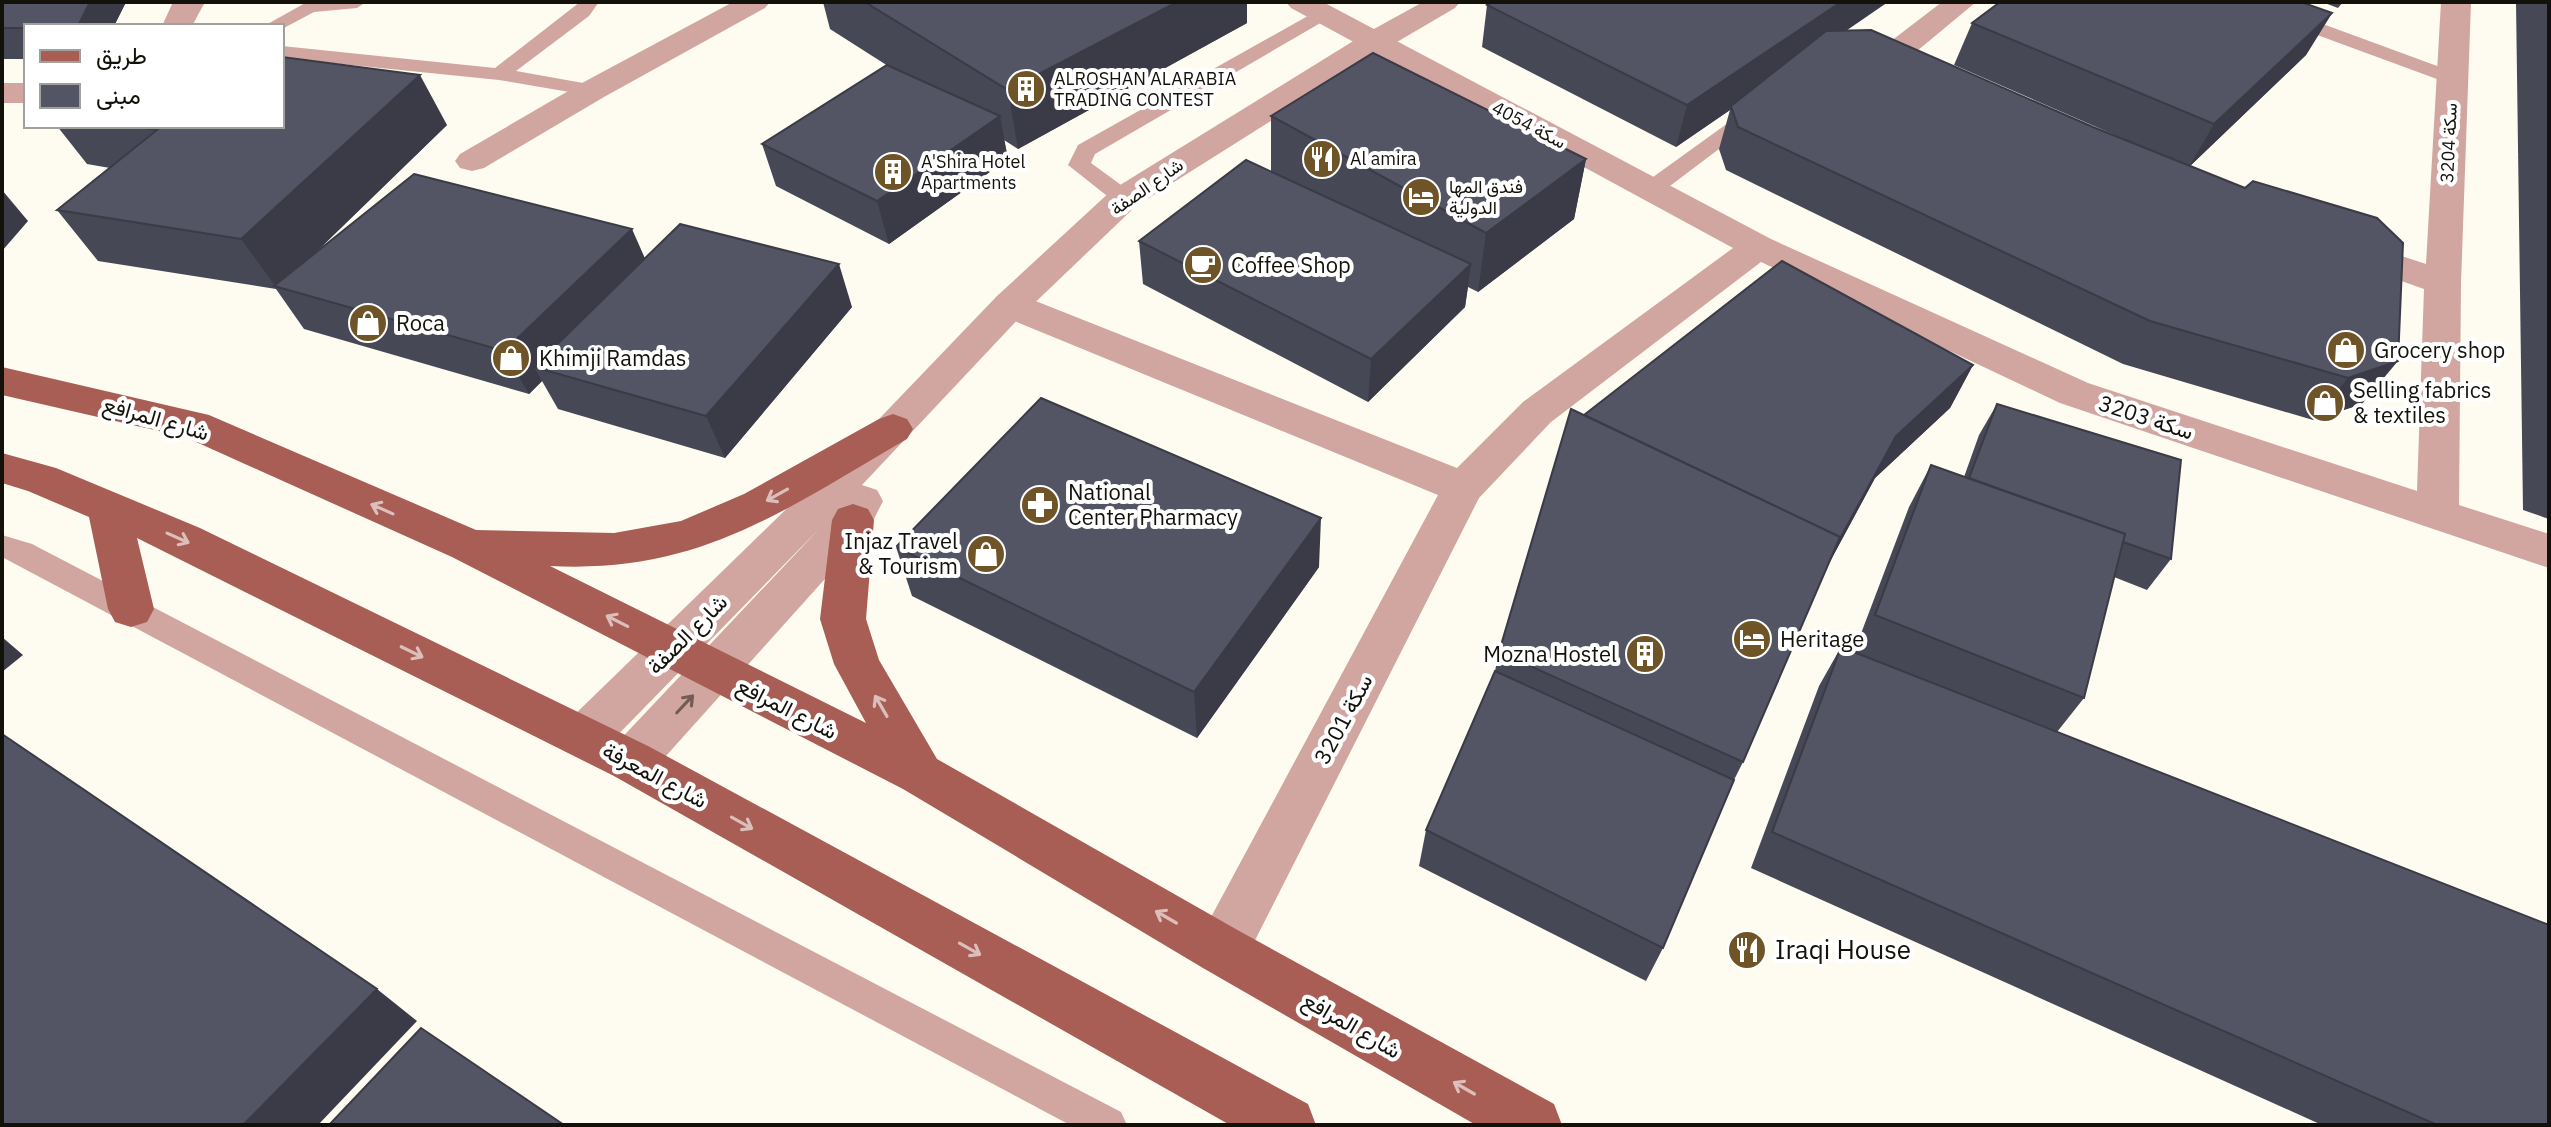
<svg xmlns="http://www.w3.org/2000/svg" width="2551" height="1127" viewBox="0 0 2551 1127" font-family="'IBM Plex Sans',Vazirmatn,sans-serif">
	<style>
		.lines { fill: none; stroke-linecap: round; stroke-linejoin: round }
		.service { fill: #d2a6a0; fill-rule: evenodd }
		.minor { fill: #d2a6a0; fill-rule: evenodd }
		.tertiary { fill: #d2a6a0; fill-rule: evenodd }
		.primary { fill: #a85d55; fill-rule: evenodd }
		.wall { fill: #474856 }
		.shaded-wall { fill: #3a3b46 }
		.building { fill: #535464; stroke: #3a3b46; stroke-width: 2 }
		.oneway { stroke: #dcbebb }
		.oneway2 { stroke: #725c55 }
		.labels { text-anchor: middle; stroke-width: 8; stroke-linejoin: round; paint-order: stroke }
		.far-poi-label { font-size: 18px; fill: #12110a; stroke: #fff; text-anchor: start }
		.far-street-label { font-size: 18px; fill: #12110a; stroke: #fff }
		.poi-label { font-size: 22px; fill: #12110a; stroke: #fff; text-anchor: start }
		.street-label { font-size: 22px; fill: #12110a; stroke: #fff }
		.near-poi-label { font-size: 26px; fill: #12110a; stroke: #fff; text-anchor: start }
	</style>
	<rect width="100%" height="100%" fill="#fefcf1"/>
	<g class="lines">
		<!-- service -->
		<g class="service">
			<path d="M307,2H366L357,8L314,12L282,29V26H264Z"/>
			<path d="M580,2H599L589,16L516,71L600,86L603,90L593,96L499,80L282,58V46L495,68Z"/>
			<path d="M2236,2H2263L2459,74L2462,78L2459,82H2445L2238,6Z"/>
			<path d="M1322,8L1332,14L1329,18L1095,154L1091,163L1132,193L1135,198L1132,203H1116L1068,165L1078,145Z"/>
			<path d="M1753,108L1763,114L1760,118L1658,195H1642L1639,190L1642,185L1746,110Z"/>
			<path d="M2,535L32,544L1121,1112L1127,1125H1070L2,557Z"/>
		</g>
		<!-- minor -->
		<g class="minor">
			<path d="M173,2H205L192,26H162Z"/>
			<path d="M733,2H770L765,8L604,97L484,168L472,171L460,168L455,161L460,154L582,83Z"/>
			<path d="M1286,2H1323L1771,239L2088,383L2417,491L2424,289L2334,257L2329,249L2334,241L2347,238L2426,264L2441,2H2471L2461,283L2459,505L2549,534V568L2060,403L1761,262L1551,422L1479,498L1241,968L1222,976L1203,968L1195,950L1203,932L1438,495L997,314L991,305L997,296L1010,293L1023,296L1457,468L1523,402L1733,248L1291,8Z"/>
			<path d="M1942,2H1976L1911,56L1937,67L1942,74L1937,81C1919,85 1884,74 1873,58L1878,51Z"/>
			<rect x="2" y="83" width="24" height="20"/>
		</g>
		<!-- tertiary -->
		<path class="tertiary" d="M1423,2H1460L1455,8L1385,49L1136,206L1023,314L862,485L877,490L883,501L868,531L648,776L631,782L614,776L606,761L614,746L820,528L601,752L584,758L567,752L560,737L567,722L879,419L997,296L1112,190L1363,35Z"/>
		<!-- primary -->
		<g class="primary">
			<path d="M2,367L209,415L476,530L614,533L681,521L744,494L879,419L893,414L907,419L913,429L907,439C784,510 700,574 550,566L866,723L834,664L820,619L832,520L838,509L853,504L868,509L874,520L866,619L879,660L937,759L1241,932L1554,1104L1562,1125H1476L1203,968L903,789L452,557L185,437L2,395Z"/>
			<path d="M2,453L56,468L200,528L648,746L1308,1104L1316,1125H1230L614,776L137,538L154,609L147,622L131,627L115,622L108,609L89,517L28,491L2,483Z"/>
		</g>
	</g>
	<!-- wall -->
	<g class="wall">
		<path d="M2,2H126L114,26H26V59H2Z"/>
		<path d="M823,2H1247V23L1018,149L1004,140L1008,159L889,244L776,186L762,144L888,66L830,29Z"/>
		<path d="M2322,2H2343L2338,8Z"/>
		<path d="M2516,2H2549V519L2523,510Z"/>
		<path d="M1487,5L1846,31L2156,153L1954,65L1972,23L2332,13L2306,55L2190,166L2245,188L2362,404L2313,420L2123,364L1726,170L1719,149L1730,110L1676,147L1482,47Z"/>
		<path d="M1271,116L1586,159L1574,219L1478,292L1468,287L1465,307L1368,402L1143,284L1139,241L1271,172Z"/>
		<path d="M447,125L316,252L645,258L852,307L725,458L558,409L542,381L529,394L304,329L276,289L98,261L57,210L110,168L87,164L57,126Z"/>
		<path d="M1973,365L1950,408L1875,478L1828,565L1743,762L1734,780L1663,948L1646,981L1419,866L1426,830L1495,671L1499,652L1584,415Z"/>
		<path d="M1997,404L2171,559L2147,590L2114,577L2084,698L2057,732L2549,1125H2322L1751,868L1819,686L1841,647L1854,652L1909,507L1931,465L1964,477L1979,435Z"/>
		<path d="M896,547L1319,567L1197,738L912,596Z"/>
	</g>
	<!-- shaded-wall -->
	<g class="shaded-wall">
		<path d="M90,2H126L114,26H78Z"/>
		<path d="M1177,2H1247V23L1018,149L1008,90Z"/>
		<path d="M1841,2H1888L1732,109L1731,106L1730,110L1676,147L1687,105Z"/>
		<path d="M2332,13L2306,55L2189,167L2214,124Z"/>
		<path d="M420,75L447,125L279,288L276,287L241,239Z"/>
		<path d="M1000,116L1008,159L889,244L877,201Z"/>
		<path d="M1586,159L1574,219L1478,292L1486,233Z"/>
		<path d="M2,190L28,221L2,251Z"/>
		<path d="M632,229L651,272L534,367L542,381L529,394L504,351Z"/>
		<path d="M839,264L852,307L725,458L706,416Z"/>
		<path d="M1471,264L1465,307L1368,402L1371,359Z"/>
		<path d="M2398,361L2362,404L2313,420L2348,378Z"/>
		<path d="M1973,365L1950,408L1875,478L1811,597L1831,556L1896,436Z"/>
		<path d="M1321,518L1319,567L1197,738L1194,692Z"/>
		<path d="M2,637L23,655L2,672Z"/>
		<path d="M377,989L417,1021L318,1125H243Z"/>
	</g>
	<!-- building -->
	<g class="building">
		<path d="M2,2H90L78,26H26V28H2Z"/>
		<path d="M865,2H1177L1008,90Z"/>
		<path d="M1492,2H1841L1687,105L1487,5Z"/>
		<path d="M2000,2H2301L2332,13L2214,124L1972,23Z"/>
		<path d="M1871,30L2093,127L2245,188L2253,181L2377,218L2403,243L2398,361L2348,378L2150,321L1738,127L1731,106L1826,31Z"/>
		<path d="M1373,53L1586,159L1486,233L1271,116Z"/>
		<path d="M282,57L420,75L241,239L57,210L157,130L132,126H282Z"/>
		<path d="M887,65L1000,116L877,201L762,144Z"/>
		<path d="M1246,160L1471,264L1371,359L1139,241Z"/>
		<path d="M414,174L632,229L504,351L274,286Z"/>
		<path d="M680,224L839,264L706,416L534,367Z"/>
		<path d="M1782,261L1973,365L1896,436L1836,546L1840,537L1584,415Z"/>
		<path d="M1041,398L1321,518L1194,692L896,547Z"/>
		<path d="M1997,404L2181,460L2171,559L2123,542L2125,534L1969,478Z"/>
		<path d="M1571,409L1840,537L1743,762L1499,652Z"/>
		<path d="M1931,465L2125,534L2084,698L1875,615Z"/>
		<path d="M1841,647L2549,925V1125H2437L1772,832Z"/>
		<path d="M1495,671L1734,780L1663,948L1426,830Z"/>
		<path d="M2,734L377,989L243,1125H2Z"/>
		<path d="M421,1028L564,1125H329Z"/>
	</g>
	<!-- one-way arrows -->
	<defs><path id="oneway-shaft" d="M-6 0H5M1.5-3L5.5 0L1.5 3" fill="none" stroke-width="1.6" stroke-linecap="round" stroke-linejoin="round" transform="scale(2)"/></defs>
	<g class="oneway">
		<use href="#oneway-shaft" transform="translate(777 495) rotate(151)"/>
		<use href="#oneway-shaft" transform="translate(382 509) rotate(-156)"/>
		<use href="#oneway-shaft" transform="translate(178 538) rotate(24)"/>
		<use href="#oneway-shaft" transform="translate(617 621) rotate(-153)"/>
		<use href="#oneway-shaft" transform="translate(412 652) rotate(26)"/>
		<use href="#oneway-shaft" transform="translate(881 706) rotate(-120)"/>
		<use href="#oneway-shaft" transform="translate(742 823) rotate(29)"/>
		<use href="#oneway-shaft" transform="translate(1166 917) rotate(-150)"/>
		<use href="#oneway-shaft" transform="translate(970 949) rotate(29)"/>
		<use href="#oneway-shaft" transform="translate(1464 1088) rotate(-150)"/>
	</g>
	<use class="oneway2" href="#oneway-shaft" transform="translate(685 704) rotate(-47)"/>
	<!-- icons -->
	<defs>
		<symbol id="building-disc" viewBox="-11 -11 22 22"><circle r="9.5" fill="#6e5426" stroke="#fff"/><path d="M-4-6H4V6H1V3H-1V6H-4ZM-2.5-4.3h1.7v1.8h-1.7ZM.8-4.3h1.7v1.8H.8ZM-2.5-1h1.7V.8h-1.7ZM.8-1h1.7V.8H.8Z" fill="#fff"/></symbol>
		<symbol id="restaurant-disc" viewBox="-11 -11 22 22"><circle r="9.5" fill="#6e5426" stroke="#fff"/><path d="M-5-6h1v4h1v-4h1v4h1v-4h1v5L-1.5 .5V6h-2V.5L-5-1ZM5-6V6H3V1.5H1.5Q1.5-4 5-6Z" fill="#fff"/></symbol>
		<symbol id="hotel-disc" viewBox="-11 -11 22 22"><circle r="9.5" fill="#6e5426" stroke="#fff"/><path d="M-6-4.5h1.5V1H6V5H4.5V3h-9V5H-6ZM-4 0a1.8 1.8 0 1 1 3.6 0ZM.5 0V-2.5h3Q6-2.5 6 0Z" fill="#fff"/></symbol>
		<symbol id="cafe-disc" viewBox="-11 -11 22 22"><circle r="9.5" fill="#6e5426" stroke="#fff"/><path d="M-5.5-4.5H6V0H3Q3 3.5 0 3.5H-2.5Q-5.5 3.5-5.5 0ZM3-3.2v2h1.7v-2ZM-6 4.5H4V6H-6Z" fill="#fff"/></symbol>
		<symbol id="shop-disc" viewBox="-11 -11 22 22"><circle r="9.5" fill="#6e5426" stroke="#fff"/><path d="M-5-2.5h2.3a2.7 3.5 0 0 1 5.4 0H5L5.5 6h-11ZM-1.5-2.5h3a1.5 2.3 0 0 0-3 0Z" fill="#fff"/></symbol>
		<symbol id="pharmacy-disc" viewBox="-11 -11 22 22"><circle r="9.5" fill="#6e5426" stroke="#fff"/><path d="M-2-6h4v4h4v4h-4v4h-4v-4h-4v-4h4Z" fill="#fff"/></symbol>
	</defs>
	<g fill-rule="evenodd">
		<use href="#building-disc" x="1004" y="67" width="44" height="44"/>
		<use href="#restaurant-disc" x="1300" y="137" width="44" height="44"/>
		<use href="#building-disc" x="871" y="150" width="44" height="44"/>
		<use href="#hotel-disc" x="1399" y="175" width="44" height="44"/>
		<use href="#cafe-disc" x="1181" y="243" width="44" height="44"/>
		<use href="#shop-disc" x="346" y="301" width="44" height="44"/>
		<use href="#shop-disc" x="2324" y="328" width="44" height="44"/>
		<use href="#shop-disc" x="489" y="336" width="44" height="44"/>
		<use href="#shop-disc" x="2303" y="381" width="44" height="44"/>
		<use href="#pharmacy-disc" x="1018" y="483" width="44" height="44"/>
		<use href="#shop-disc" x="964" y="532" width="44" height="44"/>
		<use href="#hotel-disc" x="1730" y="617" width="44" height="44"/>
		<use href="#building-disc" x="1623" y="632" width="44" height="44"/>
		<use href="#restaurant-disc" x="1725" y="928" width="44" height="44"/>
	</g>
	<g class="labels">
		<!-- far-poi labels -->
		<g class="far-poi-label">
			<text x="1054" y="85">ALROSHAN ALARABIA<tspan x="1054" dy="21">TRADING CONTEST</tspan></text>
			<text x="1350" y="165">Al amira</text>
			<text x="921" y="168">A'Shira Hotel<tspan x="921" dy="21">Apartments</tspan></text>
			<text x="1449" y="193">فندق المها<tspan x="1449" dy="21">الدولية</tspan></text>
		</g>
		<!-- far-street labels -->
		<g class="far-street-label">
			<text transform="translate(1529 125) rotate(28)" y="6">سكة 4054</text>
			<text transform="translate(2449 143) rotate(-87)" y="6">سكة 3204</text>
			<text transform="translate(1147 187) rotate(-35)" y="6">شارع الصفة</text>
		</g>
		<!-- poi labels -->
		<g class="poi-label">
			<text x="1231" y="273">Coffee Shop</text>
			<text x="396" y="331">Roca</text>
			<text x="2374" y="358">Grocery shop</text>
			<text x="539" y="366">Khimji Ramdas</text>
			<text x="2353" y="398">Selling fabrics<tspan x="2353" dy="25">&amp; textiles</tspan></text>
			<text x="1068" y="500">National<tspan x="1068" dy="25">Center Pharmacy</tspan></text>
			<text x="958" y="549" text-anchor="end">Injaz Travel<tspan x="958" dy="25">&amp; Tourism</tspan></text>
			<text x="1780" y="647">Heritage</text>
			<text x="1617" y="662" text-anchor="end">Mozna Hostel</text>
		</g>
		<!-- street labels -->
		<g class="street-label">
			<text transform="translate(2146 417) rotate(18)" y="8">سكة 3203</text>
			<text transform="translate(156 418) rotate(16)" y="8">شارع المرافع</text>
			<text transform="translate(687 634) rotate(-45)" y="8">شارع الصفة</text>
			<text transform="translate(787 708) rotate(27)" y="8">شارع المرافع</text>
			<text transform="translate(1343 719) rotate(-62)" y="8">سكة 3201</text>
			<text transform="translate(655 775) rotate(28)" y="8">شارع المعرفة</text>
			<text transform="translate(1352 1025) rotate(30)" y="8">شارع المرافع</text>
		</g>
		<!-- near-poi labels -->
		<g class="near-poi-label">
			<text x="1775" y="959">Iraqi House</text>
		</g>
	</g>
	<!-- border -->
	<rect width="2551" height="1127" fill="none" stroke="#12110a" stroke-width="8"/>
	<!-- legend -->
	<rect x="24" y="24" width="260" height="104" fill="#ffffff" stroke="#a0a09d" stroke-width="2"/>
	<rect x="40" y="50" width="40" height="12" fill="#a85d55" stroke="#a0a09d" stroke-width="2"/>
	<text x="96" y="64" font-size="24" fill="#12110a">طريق</text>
	<rect x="40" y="84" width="40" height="24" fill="#535464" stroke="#a0a09d" stroke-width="2"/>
	<text x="96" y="104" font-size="24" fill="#12110a">مبنى</text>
</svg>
